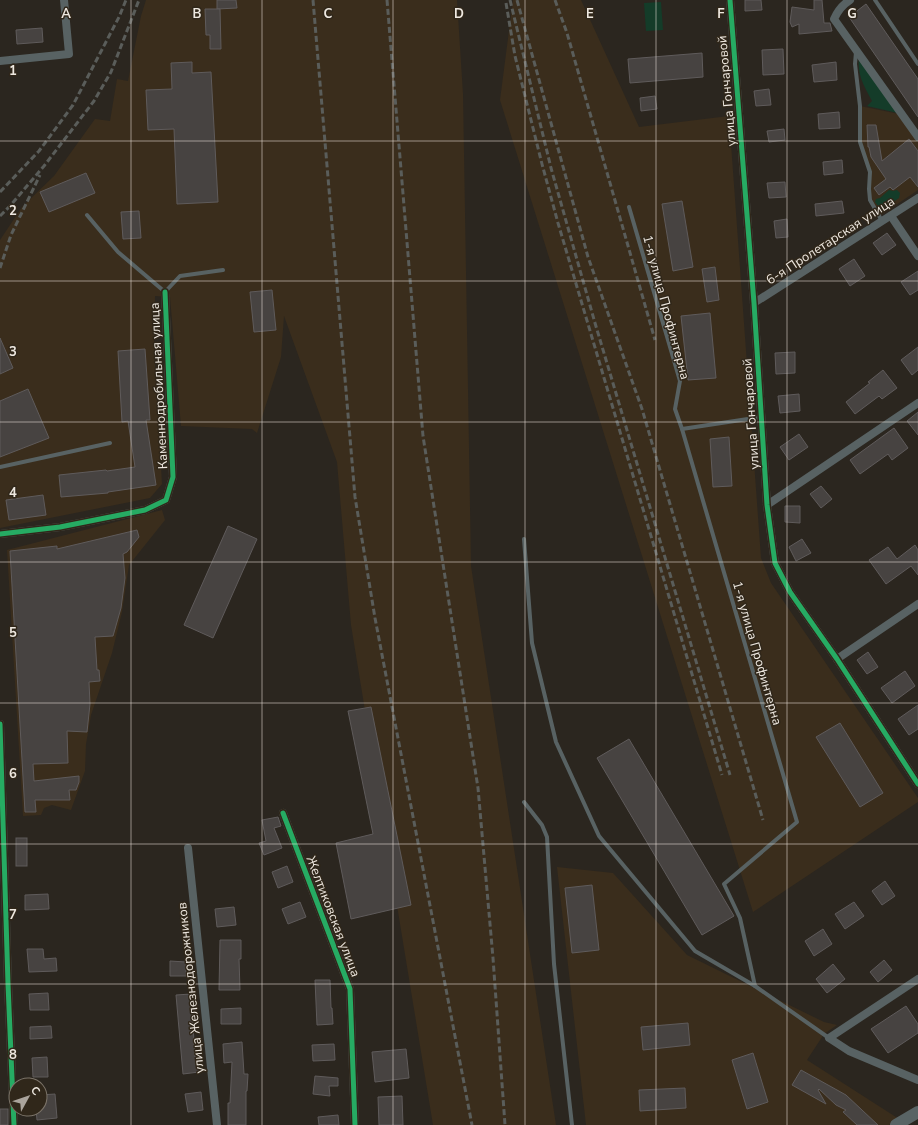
<svg xmlns="http://www.w3.org/2000/svg" width="918" height="1125" viewBox="0 0 918 1125" font-family="'Nunito Sans',sans-serif">
	<style>
		.built { fill: #3a2d1c }
		.green { fill: #143c29 }
		.building { fill: #474341; stroke: #5f5b5b }
		.lines { fill: none; stroke-linecap: round; stroke-linejoin: round }
		.service { stroke: #586263; stroke-width: 4 }
		.minor { stroke: #586263; stroke-width: 8 }
		.secondary { stroke: #596465; stroke-width: 12 }
		.rail { stroke: #5a5d5a; stroke-width: 3; stroke-dasharray: 6 3; stroke-linecap: butt }
		.cycleway-casing { stroke: #30271a; stroke-width: 8 }
		.cycleway { stroke: #26ab63; stroke-width: 5 }
		.grid { fill: none; stroke: #eee8e0; stroke-width: 1; stroke-opacity: 0.55 }
		.labels { text-anchor: middle; stroke-width: 3; stroke-linejoin: round; paint-order: stroke }
		.street-label { font-size: 13px; fill: #eee8e0; stroke: #30271a }
		.grid-label { font-size: 13px; text-anchor: middle; font-weight: bold; fill: #eee8e0; stroke: #30271a; stroke-width: 3; stroke-linejoin: round; paint-order: stroke }
	</style>
	<rect width="100%" height="100%" fill="#2b261f"/>
	<!-- built -->
	<g class="built">
		<path d="M146,0H457L463,94L471,566L556,1125H433L351,625L337,462L284,316L281,357L257,433L252,429L181,426L170,297L155,296L154,347L162,484L150,498L0,528V240L22,207L54,176L95,119L110,121L117,79L128,81L141,16Z"/>
		<path d="M513,0H581L639,127L729,116L761,558L771,583L918,798V802L753,912L500,100Z"/>
		<path d="M860,106L899,114L918,142V190L881,215L870,200V172L860,142Z"/>
		<path d="M162,510L165,520L129,565L122,612L112,653L91,715L86,744L85,771L71,810L52,805L44,808L41,815L23,816L7,550Z"/>
		<path d="M557,867L613,873L687,955L824,1022L837,1025L824,1034L807,1060L899,1119L889,1125H586Z"/>
	</g>
	<!-- green -->
	<g class="green">
		<path d="M661,2L663,30L646,31L644,3Z"/>
		<path d="M859,56L898,113L867,106L872,101C863,84 857,75 859,56Z"/>
		<path d="M889,190L893,191L897,190L900,193L899,198L881,210L875,202L876,199L880,198Z"/>
	</g>
	<!-- building -->
	<g class="building">
		<path d="M217,0H236L237,8L217,9Z"/>
		<path d="M745,0H761L762,10L745,11Z"/>
		<path d="M814,0H822L824,23H830L832,31L799,34V24L792,27L790,22L792,7L814,10Z"/>
		<path d="M866,4L918,79V117L849,17Z"/>
		<path d="M205,9H220L221,49H210V35H206Z"/>
		<path d="M42,28L43,42L17,44L16,30Z"/>
		<path d="M783,49L784,74L763,75L762,50Z"/>
		<path d="M702,53L703,77L630,83L628,59Z"/>
		<path d="M192,62V73L211,72L218,202L177,204L174,129L148,130L146,90L172,89L171,63Z"/>
		<path d="M836,62L837,80L814,82L812,65Z"/>
		<path d="M769,89L771,105L756,106L754,91Z"/>
		<path d="M655,96L657,109L641,111L640,98Z"/>
		<path d="M839,112L840,128L819,129L818,114Z"/>
		<path d="M867,125H876L882,161L909,139L918,151V187L910,177L893,190L890,187L879,195L874,188L886,179L871,157L869,147H868Z"/>
		<path d="M784,129L785,140L769,142L767,131Z"/>
		<path d="M842,160L843,173L824,175L823,162Z"/>
		<path d="M86,173L95,193L49,212L40,192Z"/>
		<path d="M785,182L786,197L769,198L767,183Z"/>
		<path d="M682,201L693,267L673,271L662,204Z"/>
		<path d="M842,201L844,213L816,216L815,204Z"/>
		<path d="M139,211L141,238L123,239L121,212Z"/>
		<path d="M787,219L788,237L776,238L774,221Z"/>
		<path d="M887,233L896,245L882,255L873,243Z"/>
		<path d="M854,259L865,276L850,286L839,269Z"/>
		<path d="M715,267L719,300L707,302L702,269Z"/>
		<path d="M918,271V290L910,295L901,282Z"/>
		<path d="M272,290L276,330L254,332L250,292Z"/>
		<path d="M710,313L716,378L688,380L681,316Z"/>
		<path d="M0,338L13,368L0,374Z"/>
		<path d="M918,347V370L912,375L901,360Z"/>
		<path d="M145,349L150,420H146L156,485L108,492V493L61,497L59,475L106,470L107,471L135,467L128,421L122,422L118,351Z"/>
		<path d="M795,352V373L776,374L775,353Z"/>
		<path d="M883,370L897,388L882,399L879,396L855,414L846,402L870,383L868,382Z"/>
		<path d="M28,389L49,438L0,457V401Z"/>
		<path d="M799,394L800,411L780,413L778,396Z"/>
		<path d="M918,412V435L907,421Z"/>
		<path d="M894,428L908,448L892,460L888,454L860,474L850,460Z"/>
		<path d="M799,434L808,447L789,460L780,447Z"/>
		<path d="M729,437L732,486L713,487L710,439Z"/>
		<path d="M821,486L832,499L821,508L810,494Z"/>
		<path d="M43,495L46,515L9,520L6,500Z"/>
		<path d="M785,506H800V523L785,522Z"/>
		<path d="M228,526L257,539L213,638L184,625Z"/>
		<path d="M137,530L139,537L127,552L123,554L125,578L121,608L113,636L95,637L97,670H99L100,681L89,682L90,704L87,732L67,731L68,763L33,764L34,781L79,776V782L76,790H69L70,800H35L36,812H25L10,551L57,546V549Z"/>
		<path d="M802,539L811,553L796,561L789,547Z"/>
		<path d="M915,545L918,550V575L911,566L886,584L869,560L888,547L897,559Z"/>
		<path d="M868,652L878,667L867,674L857,660Z"/>
		<path d="M905,671L915,686L892,703L881,688Z"/>
		<path d="M918,705V729L909,735L898,719Z"/>
		<path d="M371,707L411,905L351,919L336,843L373,834L348,711Z"/>
		<path d="M840,723L883,793L860,807L816,737Z"/>
		<path d="M629,739L734,916L702,935L597,758Z"/>
		<path d="M278,817L281,826L274,828L282,848L264,855L259,843L266,841L262,820Z"/>
		<rect x="16" y="838" width="11" height="28"/>
		<path d="M287,866L293,882L278,888L272,872Z"/>
		<path d="M885,881L895,896L882,905L872,891Z"/>
		<path d="M592,885L599,950L572,953L565,888Z"/>
		<path d="M48,894L49,909L25,910V895Z"/>
		<path d="M300,902L306,917L288,924L282,909Z"/>
		<path d="M854,902L864,916L845,929L835,914Z"/>
		<path d="M234,907L236,925L217,927L215,909Z"/>
		<path d="M823,929L832,944L814,956L805,941Z"/>
		<path d="M220,940H241V959H239L240,990H219Z"/>
		<path d="M27,949H43L44,959L56,958L57,971L29,972Z"/>
		<path d="M884,960L892,970L878,982L870,972Z"/>
		<path d="M170,961L186,962V976H170Z"/>
		<path d="M833,964L845,979L827,993L816,979Z"/>
		<path d="M315,980H330L331,1008H332L333,1024L317,1025Z"/>
		<path d="M48,993L49,1010H30L29,994Z"/>
		<path d="M191,994L195,1057H197L199,1072L183,1074L176,995Z"/>
		<path d="M906,1006L918,1024V1033L888,1053L871,1029Z"/>
		<path d="M241,1008V1024H221V1009Z"/>
		<path d="M688,1023L690,1045L643,1050L641,1027Z"/>
		<path d="M51,1026L52,1038L30,1039V1027Z"/>
		<path d="M242,1042L244,1074H248L247,1091H246V1125H228V1103H230L232,1062L224,1063L223,1044Z"/>
		<path d="M334,1044L335,1060L313,1061L312,1045Z"/>
		<path d="M406,1049L409,1078L375,1082L372,1052Z"/>
		<path d="M753,1053L768,1102L747,1109L732,1060Z"/>
		<path d="M47,1057L48,1077H33L32,1058Z"/>
		<path d="M801,1070L846,1095L878,1125H857L843,1112L846,1110L836,1105L819,1089L818,1090L826,1104L792,1085Z"/>
		<path d="M315,1076L338,1078V1086H329L330,1096L313,1094Z"/>
		<path d="M685,1088L686,1108L640,1111L639,1090Z"/>
		<path d="M201,1092L203,1110L188,1112L185,1094Z"/>
		<path d="M55,1094L57,1118L37,1120L36,1109H40V1095Z"/>
		<path d="M402,1096L403,1125H379L378,1097Z"/>
		<rect x="0" y="1109" width="8" height="16"/>
		<path d="M338,1115L339,1125H319L318,1117Z"/>
	</g>
	<g class="lines">
		<!-- service -->
		<g class="service">
			<path d="M875,0L918,64"/>
			<path d="M856,52L855,64L860,106V142L870,172L869,189L870,200L882,221"/>
			<path d="M629,207L680,381L675,409L682,429L797,822L724,884L740,918L755,986"/>
			<path d="M87,215L118,252L165,292L180,276L223,270"/>
			<path d="M682,429L761,417"/>
			<path d="M0,467L110,443"/>
			<path d="M524,539L532,643L556,742L599,836L695,951L755,986L829,1038"/>
			<path d="M524,802L542,825L547,837L554,964L572,1125"/>
		</g>
		<!-- minor -->
		<g class="minor">
			<path d="M730,0L754,303L767,505L775,563L790,592L837,659L918,784"/>
			<path d="M850,0C842,5 838,10 834,19L918,137"/>
			<path d="M0,61L69,54L64,0"/>
			<path d="M891,216L918,256"/>
			<path d="M754,303L918,198"/>
			<path d="M767,505L918,403"/>
			<path d="M0,534L60,527L145,510L166,500L173,477L165,292"/>
			<path d="M837,659L918,604"/>
			<path d="M0,724L8,984L14,1125"/>
			<path d="M283,813L350,989L355,1125"/>
			<path d="M188,848L217,1125"/>
			<path d="M918,979L829,1038L849,1051L918,1080"/>
		</g>
		<!-- secondary -->
		<path class="secondary" d="M896,1125L918,1112"/>
		<!-- rail -->
		<g class="rail">
			<path d="M313,0L355,497L375,618L472,1125"/>
			<path d="M387,0L423,436L478,788L493,958L505,1125"/>
			<path d="M510,0L551,168L595,323L730,775"/>
			<path d="M517,0L588,257L642,409L763,820"/>
			<path d="M555,0L567,33L655,340"/>
			<path d="M506,3L515,56L542,164L558,223L722,775"/>
			<path d="M0,192L39,151L73,105L119,17L126,0"/>
			<path d="M0,216L10,206L44,166L94,101L111,72L139,0"/>
			<path d="M0,268L11,235L40,175"/>
		</g>
		<defs>
			<g id="cycleway">
				<path d="M730,0L754,303L767,505L775,563L790,592L837,659L918,784"/>
				<path d="M0,534L60,527L145,510L166,500L173,477L165,292"/>
				<path d="M0,724L8,984L14,1125"/>
				<path d="M283,813L350,989L355,1125"/>
			</g>
		</defs>
		<!-- cycleway casing -->
		<use href="#cycleway" class="cycleway-casing"/>
		<!-- cycleway -->
		<use href="#cycleway" class="cycleway"/>
	</g>
	<!-- grid -->
	<path class="grid" d="M131,0V1125M262,0V1125M393,0V1125M525,0V1125M656,0V1125M787,0V1125M0,141H918M0,281H918M0,422H918M0,562H918M0,703H918M0,844H918M0,984H918"/>
	<g class="labels">
		<!-- street labels -->
		<g class="street-label">
			<text transform="translate(726 91) rotate(-95)" y="5">улица Гончаровой</text>
			<text transform="translate(830 240) rotate(-33)" y="5">6-я Пролетарская улица</text>
			<text transform="translate(667 307) rotate(75)" y="5">1-я улица Профинтерна</text>
			<text transform="translate(158 386) rotate(-93)" y="5">Каменнодробильная улица</text>
			<text transform="translate(750 414) rotate(-94)" y="5">улица Гончаровой</text>
			<text transform="translate(758 653) rotate(74)" y="5">1-я улица Профинтерна</text>
			<text transform="translate(334 916) rotate(69)" y="5">Желтиковская улица</text>
			<text transform="translate(190 988) rotate(-96)" y="5">улица Железнодорожников</text>
		</g>
	</g>
	<g class="grid-label">
		<text x="66" y="18">A</text>
		<text x="197" y="18">B</text>
		<text x="328" y="18">C</text>
		<text x="459" y="18">D</text>
		<text x="590" y="18">E</text>
		<text x="721" y="18">F</text>
		<text x="852" y="18">G</text>
		<text x="13" y="75">1</text>
		<text x="13" y="215">2</text>
		<text x="13" y="356">3</text>
		<text x="13" y="497">4</text>
		<text x="13" y="637">5</text>
		<text x="13" y="778">6</text>
		<text x="13" y="919">7</text>
		<text x="13" y="1059">8</text>
	</g>
	<!-- north arrow -->
	<g transform="translate(28 1097) rotate(50)"><circle r="19" fill="#30271a" stroke="#7c7469"/>
	<path d="M0-3L7 15L0 10L-7 15Z" fill="#aaa49c"/>
	<text y="-6" font-size="11" font-weight="bold" text-anchor="middle" fill="#eee8e0">С</text>
	</g>
</svg>
